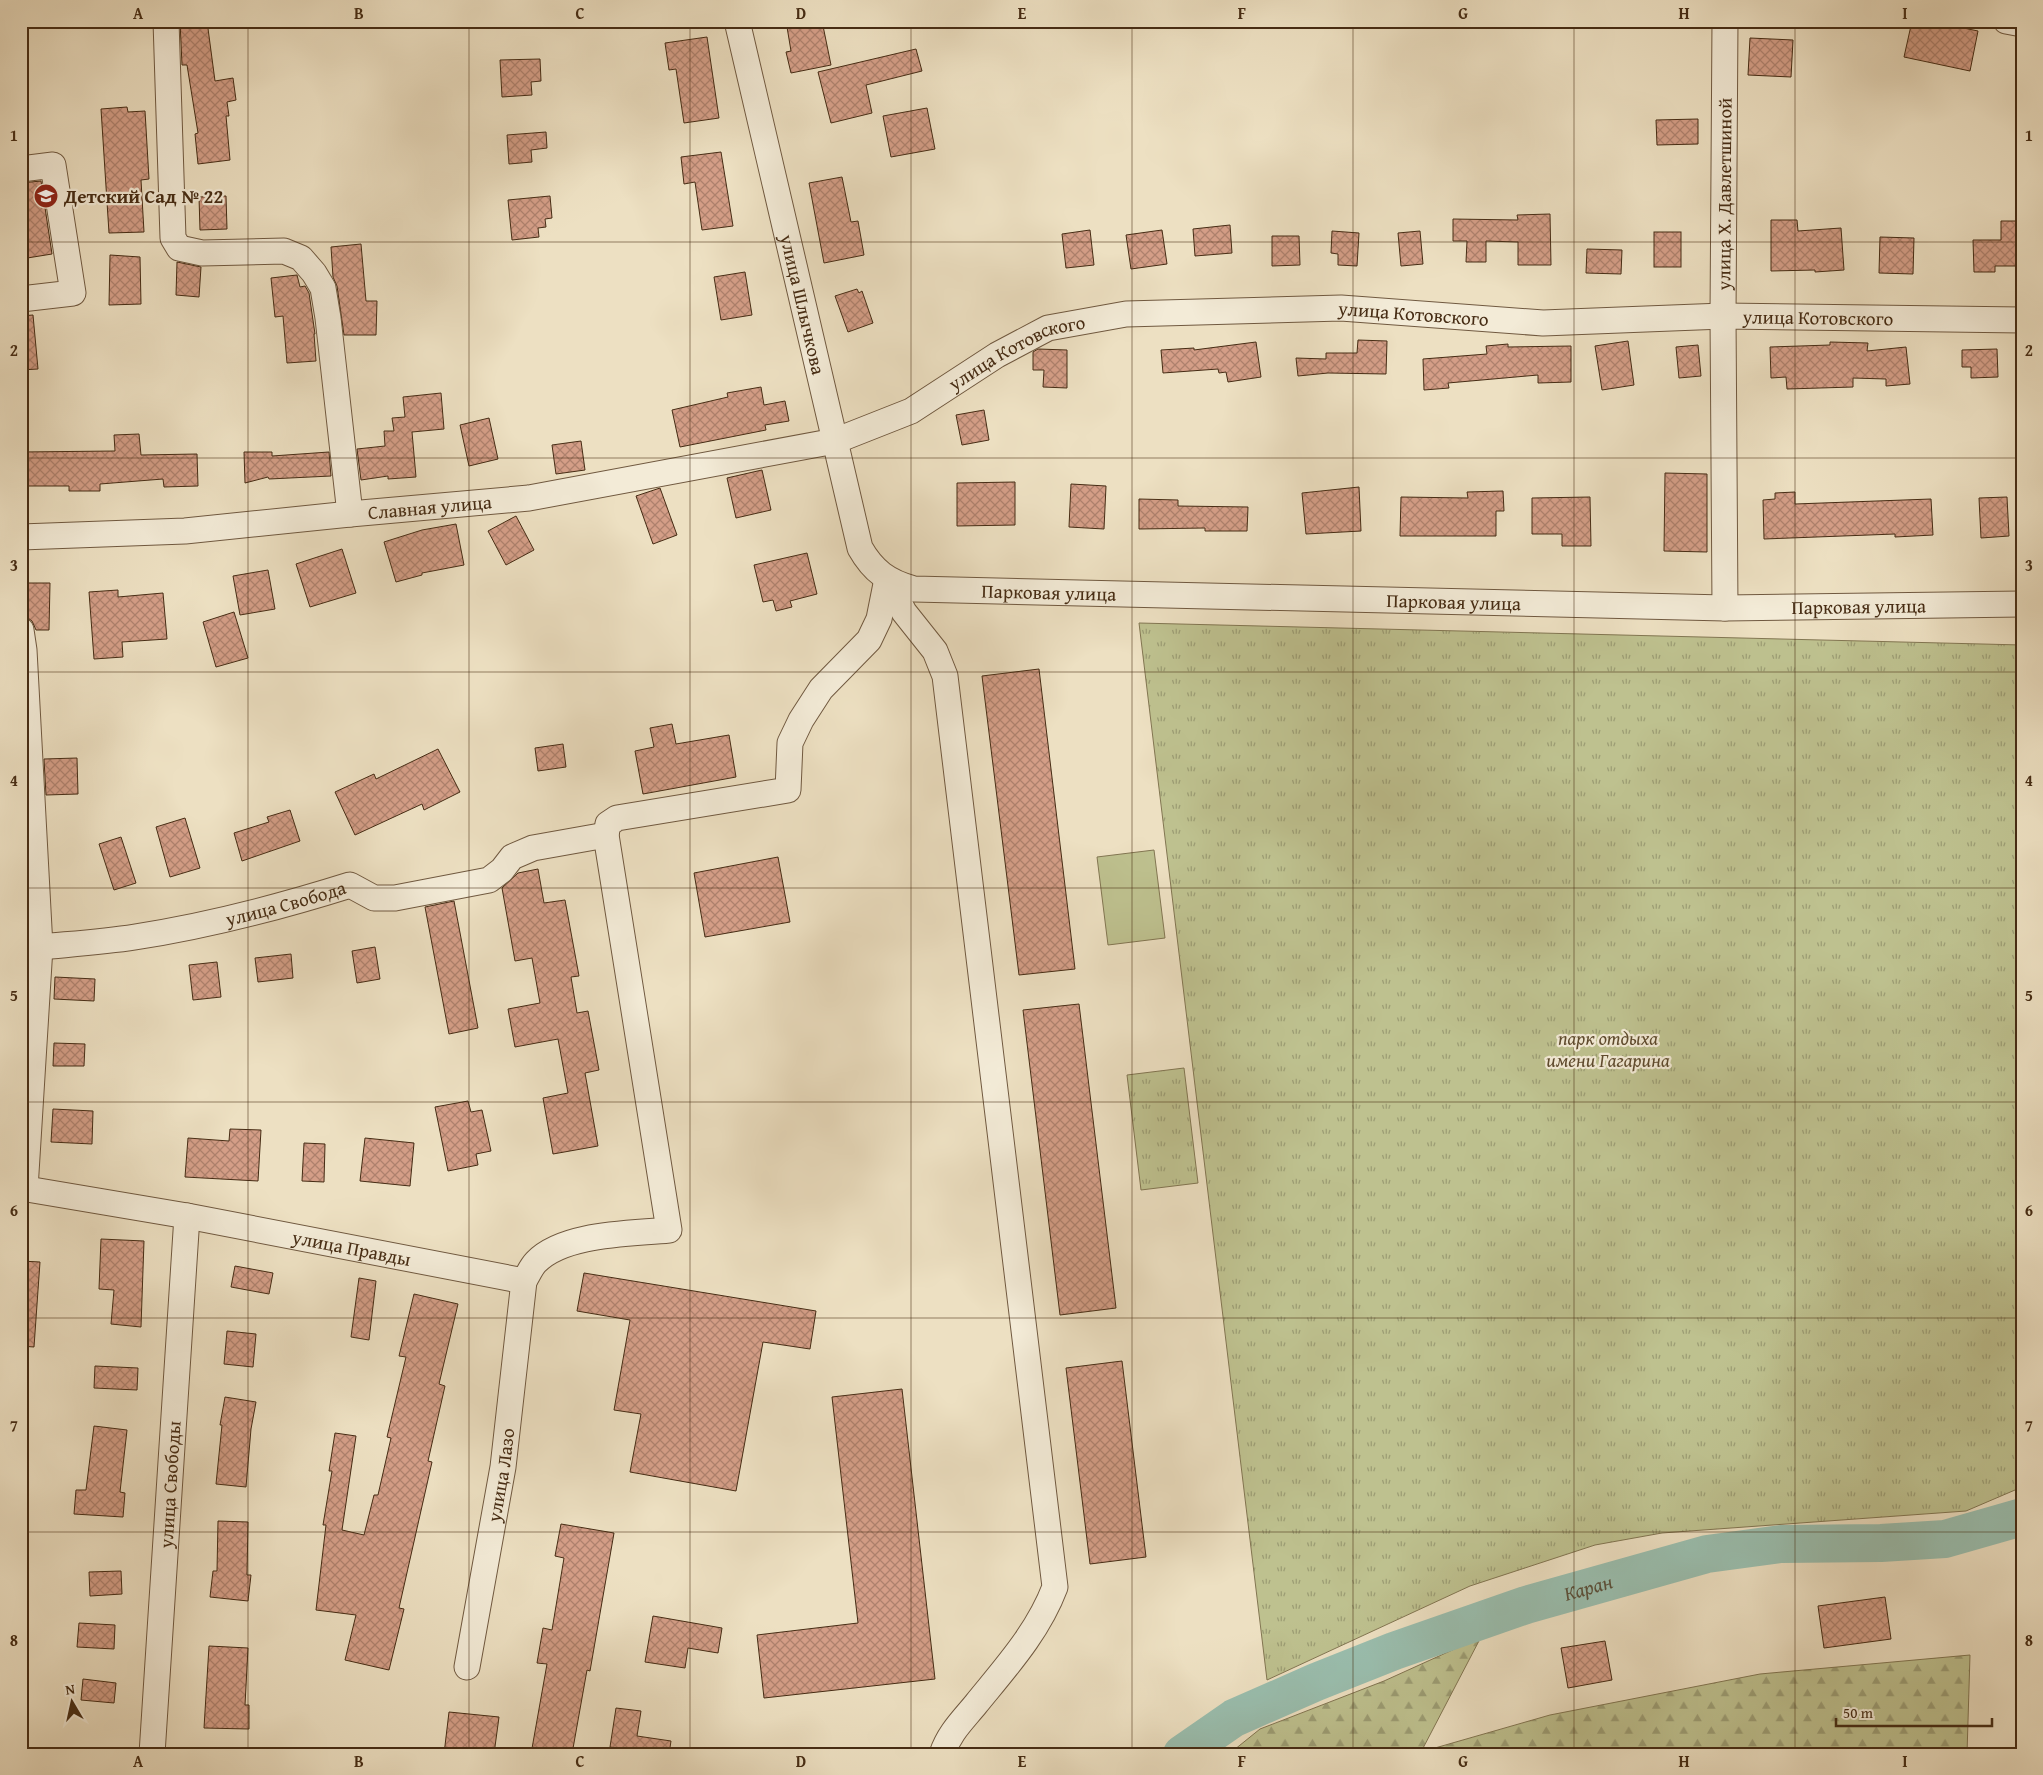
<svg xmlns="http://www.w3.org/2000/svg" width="2043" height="1775" viewBox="0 0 2043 1775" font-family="'Gentium Book Plus',serif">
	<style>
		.grass { fill: #bec18f; stroke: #827652 }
		.forest { fill: url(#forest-firs); stroke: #827652 }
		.park { fill: url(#park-tufts); stroke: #827652 }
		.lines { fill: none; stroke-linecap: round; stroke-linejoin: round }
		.river { stroke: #9abeae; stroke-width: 38 }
		.building { fill: url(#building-cross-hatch); stroke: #462c14 }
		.minor-casing { stroke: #705940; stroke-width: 27 }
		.minor { stroke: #f3ebd7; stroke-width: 25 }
		.grid { fill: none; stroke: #462c14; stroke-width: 1; stroke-opacity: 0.55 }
		.labels { text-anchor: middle; stroke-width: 4.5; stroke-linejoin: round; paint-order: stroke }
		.street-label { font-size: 19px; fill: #462c14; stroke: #f3ebd7 }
		.poi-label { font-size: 19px; font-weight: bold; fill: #462c14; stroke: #f3ebd7; text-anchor: start }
		.park-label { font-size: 19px; font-style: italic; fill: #5e4a2d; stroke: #f3ebd7 }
		.water-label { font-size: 20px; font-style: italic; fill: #5b503a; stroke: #f3ebd7 }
		.neatline { fill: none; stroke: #462c14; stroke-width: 2 }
		.grid-label { font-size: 16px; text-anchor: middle; font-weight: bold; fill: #462c14 }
	</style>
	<defs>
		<pattern id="forest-firs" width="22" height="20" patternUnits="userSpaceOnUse" patternTransform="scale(1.25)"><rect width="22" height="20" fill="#bec18f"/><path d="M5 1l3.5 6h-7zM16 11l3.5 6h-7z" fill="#9c9d74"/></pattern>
		<pattern id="park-tufts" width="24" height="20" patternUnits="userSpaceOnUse" patternTransform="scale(1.25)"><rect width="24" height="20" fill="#bec18f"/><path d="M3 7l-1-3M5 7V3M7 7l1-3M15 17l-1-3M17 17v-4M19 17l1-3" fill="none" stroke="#9c9d74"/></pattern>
		<pattern id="building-cross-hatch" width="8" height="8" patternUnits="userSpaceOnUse" patternTransform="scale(1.25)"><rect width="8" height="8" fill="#d49e87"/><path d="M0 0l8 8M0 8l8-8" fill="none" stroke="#ae816d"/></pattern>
	</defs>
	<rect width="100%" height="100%" fill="#ede0c2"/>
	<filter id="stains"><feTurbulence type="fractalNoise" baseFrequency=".004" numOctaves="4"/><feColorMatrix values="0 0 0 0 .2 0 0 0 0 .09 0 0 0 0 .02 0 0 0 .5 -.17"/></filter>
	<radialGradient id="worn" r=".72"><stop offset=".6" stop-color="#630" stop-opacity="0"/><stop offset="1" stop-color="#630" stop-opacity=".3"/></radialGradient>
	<!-- grass -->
	<path class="grass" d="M1154,850L1165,938L1108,945L1097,857Z"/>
	<!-- forest -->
	<path class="forest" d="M1481,1637L1421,1752L1550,1715L1760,1674L1970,1655L1967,1754H1229L1260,1729L1384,1681Z"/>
	<!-- park -->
	<g class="park">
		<path d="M1139,623L2022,645V1487L1966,1511L1662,1533L1595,1545L1470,1586L1267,1680Z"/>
		<path d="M1184,1068L1198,1183L1141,1190L1127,1075Z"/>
	</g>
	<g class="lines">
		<!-- river -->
		<path class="river" id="s1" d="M1182,1754L1234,1718L1316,1682L1394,1651L1526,1605L1707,1554L1781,1544L1881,1543L1945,1539L2022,1517"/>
	</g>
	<!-- building -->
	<g class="building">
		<path d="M180,21H207L215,81L233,78L236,100L227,102L229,116H226L230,160L198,164L195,134L198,133L187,65H182Z"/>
		<path d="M786,21H822L831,65L791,73L786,52L791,51Z"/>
		<path d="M1912,21H1930L1978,31L1970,71L1904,57Z"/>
		<path d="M707,37L719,118L684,123L676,69L669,70L665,43Z"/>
		<path d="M1750,38L1793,40L1791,77L1748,75Z"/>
		<path d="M916,49L922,71L866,85L872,113L831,123L818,72Z"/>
		<path d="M540,59L541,81L531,82L532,95L502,97L500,60Z"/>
		<path d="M127,107L128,112L145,111L149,179L141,180L144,232L109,233L101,109Z"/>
		<path d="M927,108L935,149L891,157L883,116Z"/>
		<path d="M1698,119V144L1657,145L1656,120Z"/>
		<path d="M546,132L547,148L531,150L532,162L509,164L507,135Z"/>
		<path d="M721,152L733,226L702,230L695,182L684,184L681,157Z"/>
		<path d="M842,177L851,222L858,221L864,255L824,263L809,183Z"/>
		<path d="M41,181L52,254L21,259V183Z"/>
		<path d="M226,196L227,229L200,230L199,197Z"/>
		<path d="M550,196L552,218L545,219L546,227L538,228L539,237L512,240L508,200Z"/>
		<path d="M1550,214L1551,265H1518V242L1486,241V262H1466L1467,241H1453V219L1518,220L1517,215Z"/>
		<path d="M1771,220H1797L1798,231L1841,228L1844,270L1815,272V270L1771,271Z"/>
		<path d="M2001,221H2022V266H1995V272H1974L1973,240H2001Z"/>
		<path d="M1230,225L1232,253L1195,256L1193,229Z"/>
		<path d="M1090,230L1094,265L1066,268L1062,234Z"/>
		<path d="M1162,230L1167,264L1131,269L1126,235Z"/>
		<path d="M1332,231L1359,233L1357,266L1338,265V254L1331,253Z"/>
		<path d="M1420,231L1423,264L1401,266L1398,233Z"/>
		<rect x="1654" y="232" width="27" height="35"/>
		<path d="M1272,236H1299L1300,265L1272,266Z"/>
		<path d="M1880,237L1914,238L1913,274L1879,273Z"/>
		<path d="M361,244L366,301H377L376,335H344L337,286L333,277L331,247Z"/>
		<path d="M1587,249L1622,250L1621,274L1586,273Z"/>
		<path d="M110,255L140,257L141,304L109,305Z"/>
		<path d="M177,262L201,267L199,297L176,295Z"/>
		<path d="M745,272L752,315L721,320L714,277Z"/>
		<path d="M297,275L300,287L305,286L309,293L315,334H314L316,361L287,363L283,316L275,317L271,278Z"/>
		<path d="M857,289L859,293L862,291L873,323L848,332L835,296Z"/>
		<path d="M33,315L38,369L21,370V316Z"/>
		<path d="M1358,340L1387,341L1386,374L1328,373L1298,376L1296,358L1326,359V353H1357Z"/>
		<path d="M1628,341L1634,385L1602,390L1595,346Z"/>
		<path d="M1256,342L1261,377L1228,382L1226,372L1219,373L1218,369L1163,373L1161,350L1194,348V350Z"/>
		<path d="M1830,342L1868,343L1867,351L1906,347L1910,384L1886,386V379L1853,378V387L1787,389L1786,377L1771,378L1770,347L1830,345Z"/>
		<path d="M1508,344V347L1571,346V382L1538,383V375L1448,383L1449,388L1424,390L1423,359L1487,354L1486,346Z"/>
		<path d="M1698,345L1701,376L1679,378L1676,347Z"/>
		<path d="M1038,349L1067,350V388L1043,387L1044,370H1033V352Z"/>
		<path d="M1997,349L1998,377L1971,378V367H1962V350Z"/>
		<path d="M761,387L764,405L785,401L789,421L765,425L766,430L680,447L672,410L728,397L727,393Z"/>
		<path d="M441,393L444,429L412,432L416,477L388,479V476L361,480L357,449L385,446L384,431H394L392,418L405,417L403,397Z"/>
		<path d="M984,410L989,440L962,445L956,415Z"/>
		<path d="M489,418L498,459L469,466L460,425Z"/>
		<path d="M139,434L141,455L197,454L198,486L164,487L163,479L100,484V491H69V486H21V452L115,451L114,435Z"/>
		<path d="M581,441L585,470L556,474L552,445Z"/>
		<path d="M244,452H272V456L329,452L331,476L269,479L268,477L245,483Z"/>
		<path d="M762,470L771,510L736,518L727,478Z"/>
		<path d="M1665,473L1707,474V552L1664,551Z"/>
		<path d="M1015,482V525L957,526V483Z"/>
		<path d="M1071,484L1106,486L1104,529L1069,527Z"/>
		<path d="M1359,487L1361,531L1306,534L1302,493Z"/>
		<path d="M660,488L677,535L653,544L636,496Z"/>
		<path d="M1503,491L1504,511H1496V536H1400L1401,497L1468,498L1467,492Z"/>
		<path d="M1795,492V504L1931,499L1933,535L1895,537V534L1764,539L1763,500L1775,499V493Z"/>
		<path d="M1590,497L1591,546H1562V534H1532V498Z"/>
		<path d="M2007,497L2009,536L1981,538L1979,498Z"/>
		<path d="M1139,499L1178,500V506L1248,507L1247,531H1205V528L1139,529Z"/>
		<path d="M516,516L534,550L506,565L488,531Z"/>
		<path d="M456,524L464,565L422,573V575L396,582L384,542L422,530Z"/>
		<path d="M342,549L356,593L310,607L296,564Z"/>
		<path d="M807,553L817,594L790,601L792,607L776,611L773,600L763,602L754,565Z"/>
		<path d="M268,570L275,609L240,615L233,576Z"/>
		<path d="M25,583H50L49,630H36L32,621L25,616Z"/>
		<path d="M118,590V597L163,593L167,639L122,642L123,657L94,659L89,592Z"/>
		<path d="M234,612L248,658L216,667L203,622Z"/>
		<path d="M1039,669L1075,969L1019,975L982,676Z"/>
		<path d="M672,724L676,744L729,735L736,777L643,794L635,751L654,747L650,728Z"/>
		<path d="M563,744L566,767L538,771L535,748Z"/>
		<path d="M438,749L460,792L424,810L422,804L355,835L335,792L374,774L376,779Z"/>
		<path d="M77,758L78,794L46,795L44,759Z"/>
		<path d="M290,810L300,841L242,861L234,833L269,822L267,817Z"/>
		<path d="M185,818L200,868L170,877L156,827Z"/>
		<path d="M121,837L136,883L114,890L99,844Z"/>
		<path d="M778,857L790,922L705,937L694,873Z"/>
		<path d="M538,869L544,903L565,900L579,976L571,977L577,1013L588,1011L599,1070L585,1073L598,1146L553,1154L543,1098L568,1093L558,1039L515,1047L508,1009L540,1003L532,958L515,961L502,888L518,873Z"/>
		<path d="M454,901L478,1028L449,1034L425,907Z"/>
		<path d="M375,947L380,979L357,983L352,951Z"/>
		<path d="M291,954L293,978L258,982L255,958Z"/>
		<path d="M217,962L221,997L193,1000L189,965Z"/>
		<path d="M55,977L95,979L94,1001L54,999Z"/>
		<path d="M1079,1004L1116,1308L1060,1315L1023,1010Z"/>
		<path d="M54,1043L85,1044L84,1066H53Z"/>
		<path d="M468,1101L471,1112L482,1110L491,1151L476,1154L478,1165L448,1171L435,1107Z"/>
		<path d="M53,1109L93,1111L92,1144L51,1142Z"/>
		<path d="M230,1129L261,1130L258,1181L185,1177L188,1138L229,1141Z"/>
		<path d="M365,1138L414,1143L410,1186L360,1181Z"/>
		<path d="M304,1143L325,1144L324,1182L302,1181Z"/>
		<path d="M101,1239L144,1241L141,1327L111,1324L114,1290L99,1289Z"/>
		<path d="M21,1261L40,1262L34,1347L21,1346Z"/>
		<path d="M235,1266L273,1273L269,1294L231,1287Z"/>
		<path d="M584,1273L816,1311L810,1349L763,1342L736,1491L630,1472L641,1414L614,1410L630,1320L577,1311Z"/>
		<path d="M359,1278L376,1281L369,1340L351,1337Z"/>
		<path d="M414,1294L458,1304L439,1384L445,1386L428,1461L432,1462L399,1608L404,1609L389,1670L345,1660L356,1615L316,1610L326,1525H323L332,1471H329L335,1433L356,1436L342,1530L364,1535L374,1495H378L391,1438L387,1437L406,1357L399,1356Z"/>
		<path d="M227,1331L256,1334L253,1367L224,1364Z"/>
		<path d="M1122,1361L1146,1557L1090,1564L1066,1368Z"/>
		<path d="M95,1366L138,1368L137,1390L94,1388Z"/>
		<path d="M902,1389L935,1679L764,1698L757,1635L858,1623L832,1397Z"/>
		<path d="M225,1397L256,1402L251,1429L246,1487L216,1484L222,1425H220Z"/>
		<path d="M94,1426L127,1430L120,1492L125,1493L123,1517L74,1514L76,1490H86Z"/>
		<path d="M218,1521L248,1522L247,1575H251L248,1601L210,1597L213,1571H217Z"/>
		<path d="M561,1524L614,1533L590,1671L587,1670L572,1754H531L547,1664L537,1663L543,1628L552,1630L564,1558L555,1556Z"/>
		<path d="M121,1571L122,1594L90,1596L89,1572Z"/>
		<path d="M1885,1597L1891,1639L1824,1648L1818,1606Z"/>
		<path d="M653,1616L722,1628L718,1653L688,1648L685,1668L645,1662Z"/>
		<path d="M79,1623L115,1625L114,1649L77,1647Z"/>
		<path d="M1605,1641L1612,1680L1568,1688L1561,1648Z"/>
		<path d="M209,1646L248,1648L245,1705H249V1729L204,1728Z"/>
		<path d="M83,1679L116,1683L114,1703L81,1700Z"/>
		<path d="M616,1708L641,1711L637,1736L671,1741L669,1754H652L610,1747Z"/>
		<path d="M449,1712L499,1717L494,1754H444Z"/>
	</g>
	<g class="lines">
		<defs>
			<g id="minor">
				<path d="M166,21L173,238L179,248L202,253L284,251L301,258L314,273L323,288L328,318L350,514"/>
				<path id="s2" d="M737,21L860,548C873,571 888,582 914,589L1725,608L2022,604"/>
				<path d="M2006,21L2022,24"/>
				<path d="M21,169L53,165L73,293L21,299"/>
				<path id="s3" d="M21,537L185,531L350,514L529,498L835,441L911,411L997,355L1048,328L1126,314L1341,308L1543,323L1723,316L2022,320"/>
				<path d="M887,579L904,612L935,651L945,676L1055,1587C1038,1632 1006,1667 976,1704C963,1720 949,1733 942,1754"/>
				<path id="s4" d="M1725,608L1723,316L1725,21"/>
				<path d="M21,630L24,650L40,947L25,1189"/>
				<path id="s5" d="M40,947C71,944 103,942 135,937C207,926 280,907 350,885L374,898H395L489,880L502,870L512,857L533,848L606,835"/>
				<path id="s6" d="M21,1188L187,1216L524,1281C528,1275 531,1267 536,1262C564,1233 630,1234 669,1230L606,835L608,824L617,818L788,790L790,743L801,720L821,689L869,640L879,619L887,579"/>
				<path id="s7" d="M467,1667L503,1467L524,1281"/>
				<path id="s8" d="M152,1754L187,1216"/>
			</g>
		</defs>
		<!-- minor casing -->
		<use href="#minor" class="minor-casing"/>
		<!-- minor -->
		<use href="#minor" class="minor"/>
	</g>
	<!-- grid -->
	<path class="grid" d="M248,21V1754M469,21V1754M690,21V1754M911,21V1754M1132,21V1754M1353,21V1754M1574,21V1754M1795,21V1754M21,242H2022M21,458H2022M21,672H2022M21,888H2022M21,1102H2022M21,1318H2022M21,1532H2022"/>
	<!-- icons -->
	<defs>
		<symbol id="school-disc" viewBox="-11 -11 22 22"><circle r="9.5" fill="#8f2418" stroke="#f3ebd7"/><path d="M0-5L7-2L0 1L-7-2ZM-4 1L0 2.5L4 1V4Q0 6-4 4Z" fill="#fff"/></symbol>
	</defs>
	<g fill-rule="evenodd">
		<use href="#school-disc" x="32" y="182" width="28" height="28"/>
	</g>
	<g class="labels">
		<!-- street labels -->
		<g class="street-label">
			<text dy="7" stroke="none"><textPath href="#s4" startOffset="414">улица Х. Давлетшиной</textPath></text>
			<text dy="7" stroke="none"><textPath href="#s2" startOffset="291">улица Шлычкова</textPath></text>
			<text dy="7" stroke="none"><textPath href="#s3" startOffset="1430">улица Котовского</textPath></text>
			<text dy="7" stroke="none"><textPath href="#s3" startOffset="1835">улица Котовского</textPath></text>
			<text dy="7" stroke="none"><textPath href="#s3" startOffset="1025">улица Котовского</textPath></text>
			<text dy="7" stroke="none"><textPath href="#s3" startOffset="410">Славная улица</textPath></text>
			<text dy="7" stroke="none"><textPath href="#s2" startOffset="746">Парковая улица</textPath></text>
			<text dy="7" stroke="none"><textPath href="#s2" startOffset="1151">Парковая улица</textPath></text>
			<text dy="7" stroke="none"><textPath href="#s2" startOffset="1556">Парковая улица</textPath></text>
			<text dy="7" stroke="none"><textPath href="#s5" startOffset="250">улица Свобода</textPath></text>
			<text dy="7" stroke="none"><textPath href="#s6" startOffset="336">улица Правды</textPath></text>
			<text dy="7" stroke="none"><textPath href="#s7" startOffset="195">улица Лазо</textPath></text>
			<text dy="7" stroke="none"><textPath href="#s8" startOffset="270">улица Свободы</textPath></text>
		</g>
		<!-- poi labels -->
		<g class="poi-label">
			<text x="64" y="203">Детский Сад № 22</text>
		</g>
		<!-- park labels -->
		<g class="park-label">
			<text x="1608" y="1045">парк отдыха<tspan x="1608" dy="22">имени Гагарина</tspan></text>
		</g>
		<!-- water labels -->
		<g class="water-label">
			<text dy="7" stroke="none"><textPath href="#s1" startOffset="441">Каран</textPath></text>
		</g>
	</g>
	<!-- margin -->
	<rect width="2043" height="1775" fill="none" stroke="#ede0c2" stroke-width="55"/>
	<!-- north arrow -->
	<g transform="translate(72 1702) rotate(351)" stroke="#f3ebd7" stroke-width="4" paint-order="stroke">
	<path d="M0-4L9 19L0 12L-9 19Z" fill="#462c14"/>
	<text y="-8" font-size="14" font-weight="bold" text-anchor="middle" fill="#462c14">N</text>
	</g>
	<!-- scale -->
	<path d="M1836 1718v8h156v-8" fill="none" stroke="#462c14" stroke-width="2.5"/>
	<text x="1843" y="1718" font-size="15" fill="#462c14" stroke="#f3ebd7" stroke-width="4" paint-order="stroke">50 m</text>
	<rect x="28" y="28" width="1988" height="1720" class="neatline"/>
	<g class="grid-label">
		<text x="138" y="19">A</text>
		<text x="359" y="19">B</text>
		<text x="580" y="19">C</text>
		<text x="801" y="19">D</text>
		<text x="1022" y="19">E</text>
		<text x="1242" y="19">F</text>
		<text x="1463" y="19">G</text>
		<text x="1684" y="19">H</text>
		<text x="1905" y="19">I</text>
		<text x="14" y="141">1</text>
		<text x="2029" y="141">1</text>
		<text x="14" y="356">2</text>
		<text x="2029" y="356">2</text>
		<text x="14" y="571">3</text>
		<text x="2029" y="571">3</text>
		<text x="14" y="786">4</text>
		<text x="2029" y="786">4</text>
		<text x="14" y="1001">5</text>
		<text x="2029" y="1001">5</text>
		<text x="14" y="1216">6</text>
		<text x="2029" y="1216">6</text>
		<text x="14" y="1431">7</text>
		<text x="2029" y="1431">7</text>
		<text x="14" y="1646">8</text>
		<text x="2029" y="1646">8</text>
		<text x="138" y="1767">A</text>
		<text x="359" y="1767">B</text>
		<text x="580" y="1767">C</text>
		<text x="801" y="1767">D</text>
		<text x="1022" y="1767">E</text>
		<text x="1242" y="1767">F</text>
		<text x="1463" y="1767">G</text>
		<text x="1684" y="1767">H</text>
		<text x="1905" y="1767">I</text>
	</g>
	<rect width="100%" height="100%" filter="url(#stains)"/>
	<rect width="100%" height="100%" fill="url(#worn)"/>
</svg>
